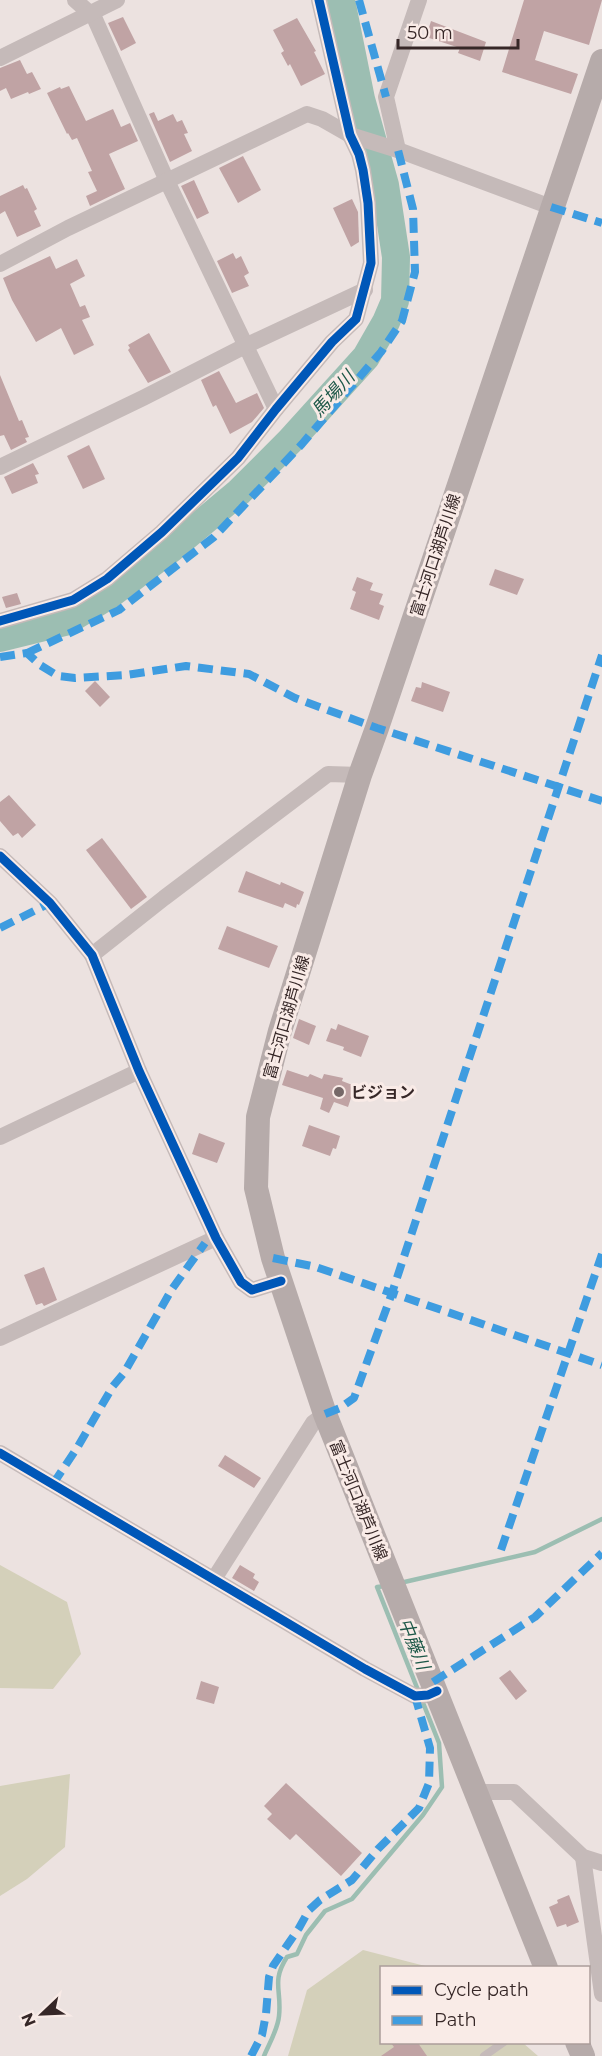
<svg xmlns="http://www.w3.org/2000/svg" width="602" height="2056" viewBox="0 0 602 2056" font-family="Montserrat,'Noto Sans JP',sans-serif">
	<style>
		.green { fill: #d4d0ba }
		.lines { fill: none; stroke-linecap: round; stroke-linejoin: round }
		.stream { stroke: #9cbeb2; stroke-width: 4.5 }
		.river { stroke: #9cbeb2; stroke-width: 28 }
		.building { fill: #c0a3a4 }
		.service { stroke: #c5bab9; stroke-width: 8 }
		.minor { stroke: #c5bab9; stroke-width: 16 }
		.secondary { stroke: #b6abaa; stroke-width: 24 }
		.quiet { stroke: #3e9ce0; stroke-width: 8; stroke-dasharray: 15 8; stroke-linecap: butt }
		.cycleway-casing { stroke: #f9ebe7; stroke-width: 13 }
		.cycleway { stroke: #0057b8; stroke-width: 9 }
		.poi-dot { fill: #766868; stroke: #f9ebe7; stroke-width: 2 }
		.labels { text-anchor: middle; stroke-width: 6; stroke-linejoin: round; paint-order: stroke }
		.street-label { font-size: 16px; fill: #362727; stroke: #f9ebe7 }
		.poi-label { font-size: 16px; font-weight: bold; fill: #362727; stroke: #f9ebe7; text-anchor: start }
		.water-label { font-size: 18px; font-style: italic; fill: #1d5848; stroke: #f9ebe7 }
	</style>
	<rect width="100%" height="100%" fill="#ece2e0"/>
	<!-- green -->
	<g class="green">
		<path d="M0,1565L67,1602L81,1654L53,1689L0,1688Z"/>
		<path d="M70,1774L65,1847L27,1879L0,1896V1786Z"/>
		<path d="M363,1950L429,1967L382,1968V2042L523,2043L538,2056H288L307,1990Z"/>
	</g>
	<g class="lines">
		<!-- stream -->
		<g class="stream">
			<path d="M400,1583L535,1552L602,1519"/>
			<path d="M264,2056C269,2044 278,2029 279,2016C282,1990 271,1982 287,1957L297,1954L306,1935L325,1911L352,1899L423,1815L442,1787L439,1743L377,1587L386,1586"/>
		</g>
		<!-- river -->
		<path class="river" d="M0,638L65,622L108,596L172,548L239,492L290,441L366,357L386,322L395,301L396,257L385,185L361,99L341,0"/>
	</g>
	<!-- building -->
	<g class="building">
		<path d="M524,0H602L589,45L544,31L535,60L578,74L571,94L502,72Z"/>
		<path d="M123,17L136,43L121,51L108,23Z"/>
		<path d="M297,18L316,51L314,52L325,74L301,86L290,64L288,66L281,53L284,51L273,30Z"/>
		<path d="M431,21L486,42L480,61L458,53L460,48L426,37Z"/>
		<path d="M20,60L27,74L32,72L41,89L29,94L28,92L11,99L6,88L0,91V68Z"/>
		<path d="M69,86L86,121L113,109L121,127L130,123L138,141L109,154L125,189L90,206L86,196L97,191L88,172L92,171L77,138L72,140L68,133L67,134L47,93L60,87L61,89Z"/>
		<path d="M154,112L158,121L173,114L177,122L182,120L188,133L184,134L192,151L170,162L149,114Z"/>
		<path d="M243,156L261,190L238,203L219,168Z"/>
		<path d="M194,180L209,213L197,219L181,186Z"/>
		<path d="M23,185L25,189L27,188L37,209L34,211L41,226L17,237L5,211L0,214V196Z"/>
		<path d="M352,199L358,212L359,242L351,247L333,208Z"/>
		<path d="M233,253L236,259L241,256L249,273L244,276L249,286L232,293L217,261Z"/>
		<path d="M50,256L56,269L77,259L85,276L70,284L80,307L85,305L90,317L82,320L94,345L74,355L61,328L36,342L12,300L3,278Z"/>
		<path d="M149,333L171,372L148,383L128,350L130,348L128,345Z"/>
		<path d="M219,371L236,403L257,393L264,408L252,422L230,434L216,405L213,407L201,380Z"/>
		<path d="M0,375L19,421L22,420L29,437L25,438L27,442L11,450L4,435L0,436Z"/>
		<path d="M89,445L105,479L83,489L67,456Z"/>
		<path d="M33,463L39,474L35,475L38,483L12,494L4,477Z"/>
		<path d="M495,569L524,579L517,595L489,585Z"/>
		<path d="M357,577L373,583L370,590L383,594L379,604L384,606L379,620L350,609L356,592L352,590Z"/>
		<path d="M17,593L21,604L6,608L2,597Z"/>
		<path d="M95,681L110,697L100,707L85,691Z"/>
		<path d="M422,682L450,692L443,712L411,701L416,687L421,688Z"/>
		<path d="M9,795L36,825L22,838L18,833L13,836L0,821V802Z"/>
		<path d="M102,838L147,897L131,909L86,850Z"/>
		<path d="M246,871L280,885L281,882L304,892L299,905L297,904L296,908L285,903L283,908L238,892Z"/>
		<path d="M227,926L278,946L269,968L218,949Z"/>
		<path d="M299,1019L316,1026L309,1045L293,1038Z"/>
		<path d="M338,1024L369,1036L361,1057L343,1050L344,1047L326,1041L331,1028L336,1030Z"/>
		<path d="M287,1070L308,1077L310,1074L322,1079L324,1074L343,1078L342,1081L355,1086L348,1107L334,1102L329,1113L320,1109L323,1098L282,1085Z"/>
		<path d="M309,1125L340,1136L336,1149L333,1148L330,1156L302,1146Z"/>
		<path d="M199,1133L225,1143L217,1163L192,1154Z"/>
		<path d="M44,1267L57,1300L44,1306L42,1303L36,1305L24,1275Z"/>
		<path d="M225,1455L261,1478L254,1488L218,1466Z"/>
		<path d="M240,1565L255,1574L253,1578L259,1582L254,1591L232,1578Z"/>
		<path d="M510,1670L527,1691L516,1700L499,1678Z"/>
		<path d="M201,1681L219,1687L214,1704L196,1699Z"/>
		<path d="M286,1783L362,1853L341,1876L296,1834L290,1840L267,1819L272,1814L264,1806Z"/>
		<path d="M569,1895L579,1922L567,1927L566,1924L557,1927L549,1907L558,1903L557,1900Z"/>
		<path d="M391,2043H418L427,2056H381L394,2047Z"/>
	</g>
	<g class="lines">
		<!-- service -->
		<path class="service" d="M484,2056L504,2042"/>
		<!-- minor -->
		<g class="minor">
			<path d="M75,0L94,17L167,181L276,409"/>
			<path d="M0,58L117,0"/>
			<path d="M398,150L386,97L419,0"/>
			<path d="M0,264L68,228L307,114L322,119L350,135L398,150L551,207"/>
			<path d="M0,467L143,398L245,346L365,290"/>
			<path d="M0,621L73,600L107,579L162,532L238,458L276,409L332,342L356,319L371,263L368,203L363,170L359,154L350,135L319,0"/>
			<path d="M0,856L50,903L92,955L139,1071L216,1238L241,1282L252,1290L281,1281"/>
			<path d="M92,955L164,898L328,774L360,775"/>
			<path d="M0,1137L139,1071"/>
			<path d="M0,1338L216,1238"/>
			<path d="M0,1453L365,1669L415,1696L428,1695L437,1691"/>
			<path d="M214,1579L313,1423L325,1414"/>
			<path d="M477,1792H514L583,1857L602,1863"/>
			<path d="M583,1857L602,1994"/>
		</g>
		<!-- secondary -->
		<g class="secondary">
			<path d="M546,1968L325,1414L273,1258L256,1188L258,1117L280,1031L360,775L377,728L602,61"/>
			<path d="M577,2042L583,2056"/>
		</g>
		<!-- quiet -->
		<g class="quiet">
			<path d="M359,0L386,97"/>
			<path d="M551,207L602,223"/>
			<path d="M27,653L119,610L214,537L302,444L381,352L402,321L415,272L413,209L398,150"/>
			<path d="M0,657L27,653L40,665L58,676L75,678L126,675L186,666L249,674L295,698L377,728L602,801"/>
			<path d="M0,928L50,903"/>
			<path d="M273,1258L316,1267L602,1365"/>
			<path d="M325,1414L340,1408L354,1398L392,1293L602,655"/>
			<path d="M53,1484L77,1448L113,1386L124,1373L172,1289L205,1243"/>
			<path d="M501,1550L602,1254"/>
			<path d="M433,1682L535,1617L602,1553"/>
			<path d="M251,2056L262,2035L266,2014L269,1977L273,1966L299,1928L309,1910L320,1900L352,1880L378,1849L419,1808L429,1783L430,1748L415,1696"/>
		</g>
		<defs>
			<g id="cycleway">
				<path d="M0,621L73,600L107,579L162,532L238,458L276,409L332,342L356,319L371,263L368,203L363,170L359,154L350,135L319,0"/>
				<path d="M0,856L50,903L92,955L139,1071L216,1238L241,1282L252,1290L281,1281"/>
				<path d="M0,1453L365,1669L415,1696L428,1695L437,1691"/>
			</g>
		</defs>
		<!-- cycleway casing -->
		<use href="#cycleway" class="cycleway-casing"/>
		<!-- cycleway -->
		<use href="#cycleway" class="cycleway"/>
	</g>
	<!-- markers -->
	<circle class="poi-dot" cx="339" cy="1092" r="6"/>
	<g class="labels">
		<!-- street labels -->
		<g class="street-label">
			<text transform="translate(435 555) rotate(-72)" y="6">富士河口湖芦川線</text>
			<text transform="translate(286 1017) rotate(-74)" y="6">富士河口湖芦川線</text>
			<text transform="translate(359 1500) rotate(68)" y="6">富士河口湖芦川線</text>
		</g>
		<!-- poi labels -->
		<g class="poi-label">
			<text x="351" y="1098">ビジョン</text>
		</g>
		<!-- water labels -->
		<g class="water-label">
			<text transform="translate(333 394) rotate(-48)" y="6">馬場川</text>
			<text transform="translate(414 1644) rotate(68)" y="6">中藤川</text>
		</g>
	</g>
	<!-- legend -->
	<rect x="380" y="1966" width="210" height="78" fill="#f9ebe7" stroke="#ab9d9a" stroke-width="1.5"/>
	<rect x="392" y="1986" width="30" height="9" fill="#0057b8" stroke="#ab9d9a" stroke-width="1.5"/>
	<text x="434" y="1996" font-size="18" fill="#362727">Cycle path</text>
	<rect x="392" y="2016" width="30" height="9" fill="#3e9ce0" stroke="#ab9d9a" stroke-width="1.5"/>
	<text x="434" y="2026" font-size="18" fill="#362727">Path</text>
	<!-- north arrow -->
	<g transform="translate(42 2014) rotate(247)" stroke="#f9ebe7" stroke-width="4.5" paint-order="stroke">
	<path d="M0-4.5L10 22L0 15L-10 22Z" fill="#362727"/>
	<text y="-9" font-size="16" font-weight="bold" text-anchor="middle" fill="#362727">N</text>
	</g>
	<!-- scale -->
	<path d="M398 39v9h120v-9" fill="none" stroke="#362727" stroke-width="3"/>
	<text x="407" y="39" font-size="18" fill="#362727" stroke="#f9ebe7" stroke-width="4.5" paint-order="stroke">50 m</text>
</svg>
